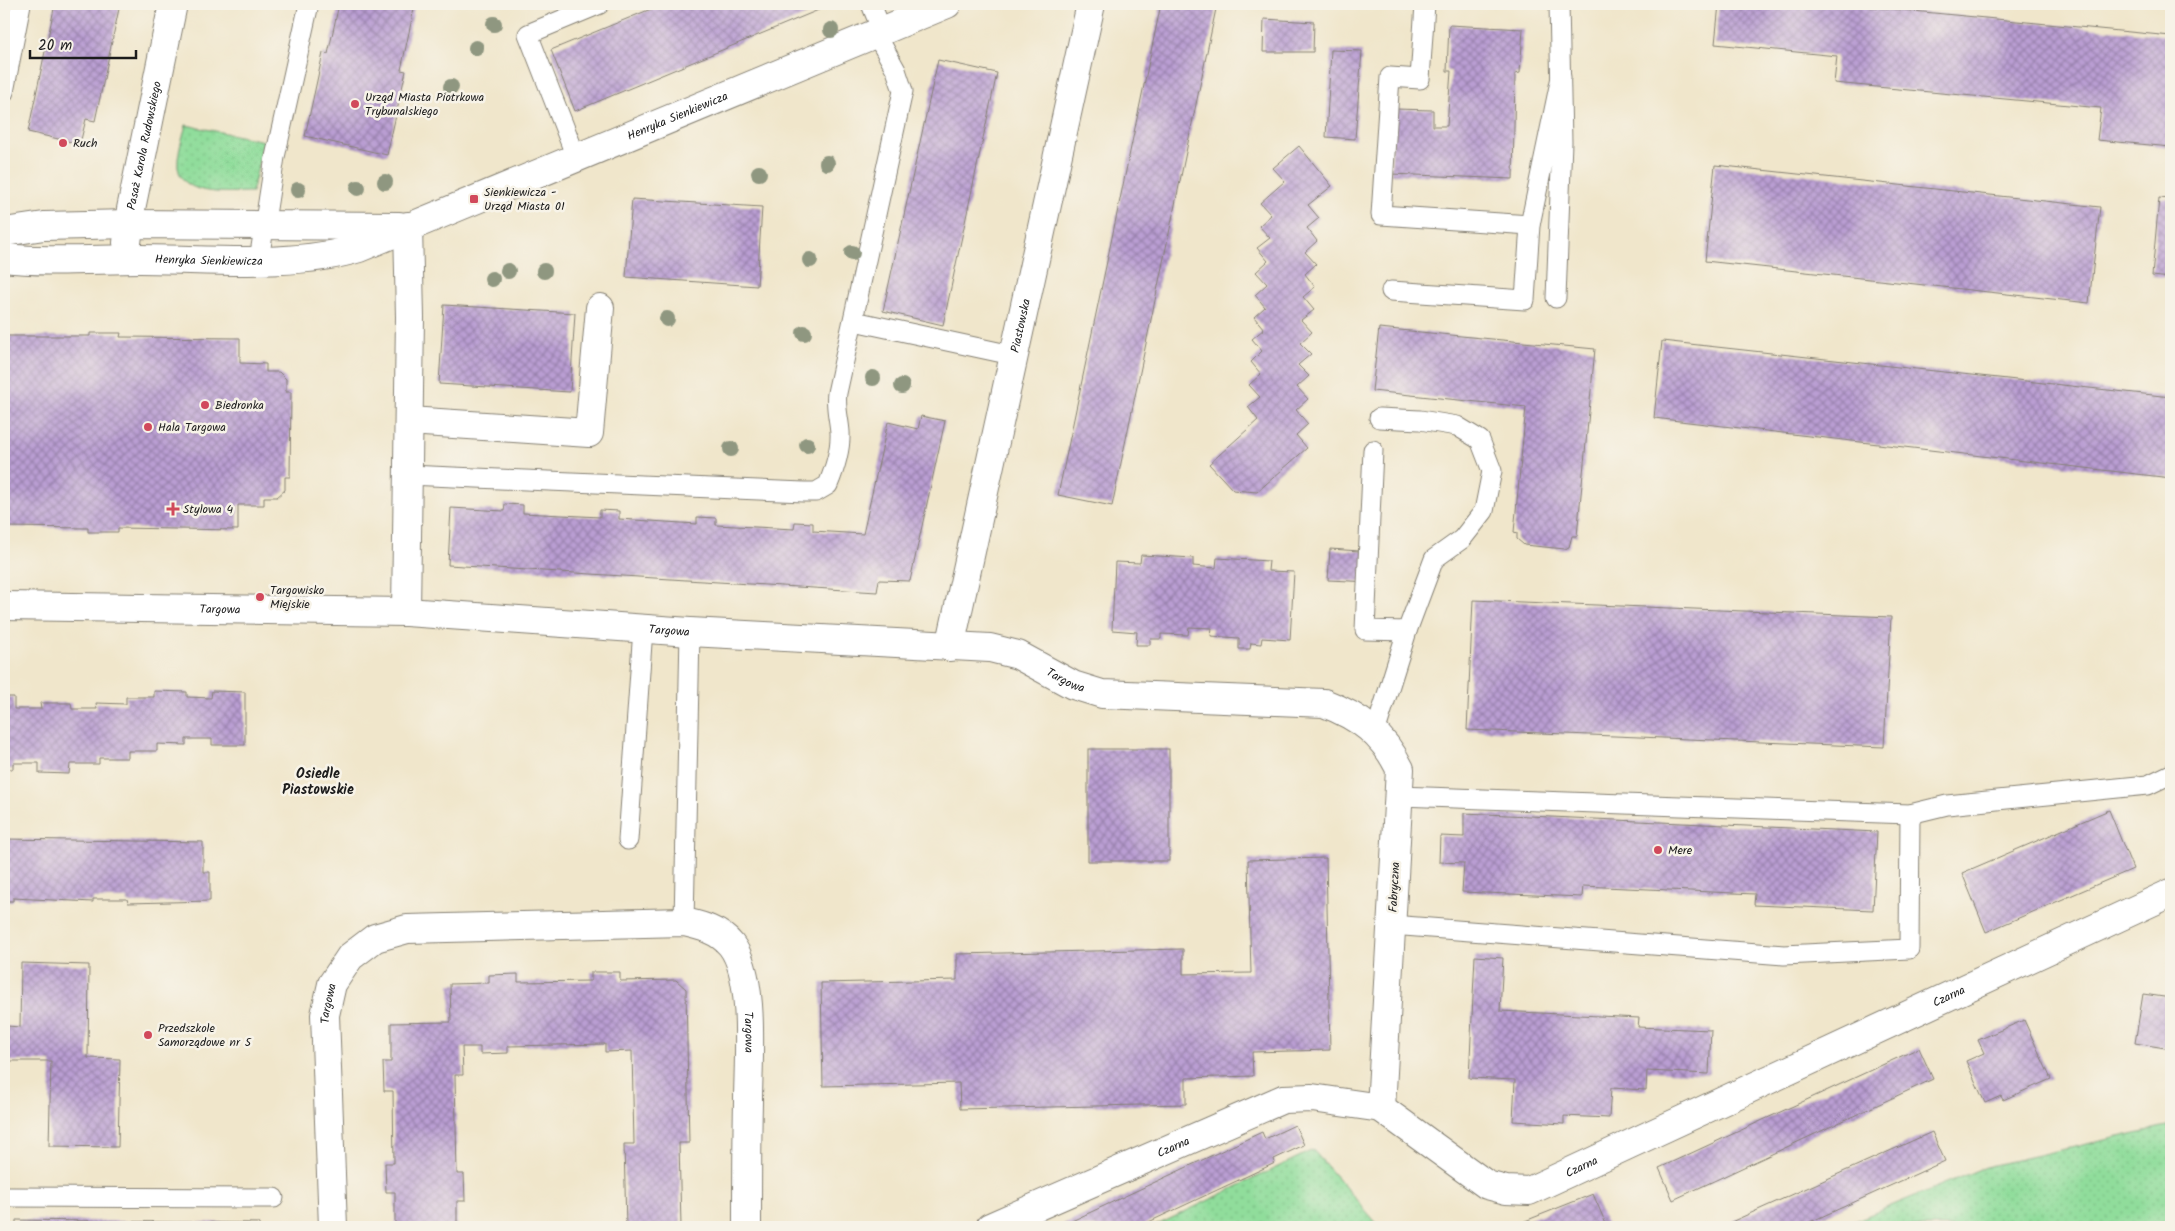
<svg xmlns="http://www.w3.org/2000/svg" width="2175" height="1231" viewBox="0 0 2175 1231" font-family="Kalam,sans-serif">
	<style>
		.grass { fill: url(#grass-dots); stroke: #567c5c }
		.building { fill: url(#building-cross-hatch) }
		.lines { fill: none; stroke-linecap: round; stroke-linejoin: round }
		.lane-casing { stroke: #868174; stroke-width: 21 }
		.street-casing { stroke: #868174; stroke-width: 30 }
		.lane { stroke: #fff; stroke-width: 19 }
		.street { stroke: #fff; stroke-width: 28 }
		.tree { fill: #8f9780 }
		.poi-dot { fill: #d1495b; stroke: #f7f3e8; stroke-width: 2 }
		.labels { text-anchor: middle; stroke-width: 5; stroke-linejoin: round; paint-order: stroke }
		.poi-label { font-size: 12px; fill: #1c1c1c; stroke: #f7f3e8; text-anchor: start }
		.street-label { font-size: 12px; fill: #1c1c1c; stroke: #f7f3e8 }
		.neighbourhood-label { font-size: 14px; font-weight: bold; fill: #1c1c1c; stroke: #f7f3e8 }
	</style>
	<defs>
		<pattern id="grass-dots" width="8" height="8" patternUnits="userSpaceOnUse" patternTransform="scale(1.25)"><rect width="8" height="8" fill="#90dd9b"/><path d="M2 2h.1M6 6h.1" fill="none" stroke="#7cbd85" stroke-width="1.8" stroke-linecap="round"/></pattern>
		<pattern id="building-cross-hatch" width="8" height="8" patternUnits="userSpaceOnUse" patternTransform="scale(1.25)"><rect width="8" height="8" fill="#ba9ed3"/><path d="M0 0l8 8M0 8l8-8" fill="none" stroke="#9680aa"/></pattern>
	</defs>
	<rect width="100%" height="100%" fill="#f7f3e8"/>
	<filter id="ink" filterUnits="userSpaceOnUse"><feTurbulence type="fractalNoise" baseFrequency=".02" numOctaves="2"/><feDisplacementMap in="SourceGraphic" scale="10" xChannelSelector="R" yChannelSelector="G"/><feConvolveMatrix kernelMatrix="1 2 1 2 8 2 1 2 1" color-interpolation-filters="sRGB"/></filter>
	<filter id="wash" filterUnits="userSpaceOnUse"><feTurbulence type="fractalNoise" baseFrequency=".0096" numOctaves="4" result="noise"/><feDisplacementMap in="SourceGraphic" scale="20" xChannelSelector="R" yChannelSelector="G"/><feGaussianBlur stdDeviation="1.12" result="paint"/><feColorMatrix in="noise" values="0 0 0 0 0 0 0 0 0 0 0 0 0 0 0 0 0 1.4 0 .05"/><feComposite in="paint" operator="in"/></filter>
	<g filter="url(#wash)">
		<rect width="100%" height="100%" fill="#f0e6cb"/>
		<!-- grass -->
		<g class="grass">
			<path d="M186,125L264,141L252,192C228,192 174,199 178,159C179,148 183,136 186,125Z"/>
			<path d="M2171,1125V1227H1840L1985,1167Z"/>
			<path d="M1313,1150L1380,1227H1153Z"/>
		</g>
		<g id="blocks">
			<!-- building -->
			<g class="building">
				<path d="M55,4H120L95,121L86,119L80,144L28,132Z"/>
				<path d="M339,4H415L401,70L406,71L387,155L305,136L323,53L328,54Z"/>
				<path d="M663,4H833L575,111L551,50Z"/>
				<path d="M1161,4H1217L1112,506L1058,495Z"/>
				<path d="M1719,4H1841L2171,36V147L2097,140L2101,108L1834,83L1837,56L1715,44Z"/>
				<path d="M1264,19L1314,22L1313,52H1263Z"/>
				<path d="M1449,25L1523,29L1520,73L1515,74L1513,179L1391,174L1394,109L1433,110V126H1447L1451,71H1447Z"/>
				<path d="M1331,50L1362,51L1355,139L1326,137Z"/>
				<path d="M938,60L997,73L943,325L883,311Z"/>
				<path d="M1299,146L1332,186L1308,205L1319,218L1307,228L1317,241L1305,252L1316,264L1305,274L1315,287L1303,297L1314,310L1301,320L1312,332L1300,343L1311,354L1298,365L1309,376L1297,387L1308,399L1296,410L1308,424L1296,435L1307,448L1257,492L1233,490L1209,464L1258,420L1248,407L1260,397L1249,385L1261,374L1251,362L1262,351L1252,339L1264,329L1254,317L1265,307L1255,295L1267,284L1256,272L1268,261L1257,248L1270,238L1259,226L1271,215L1260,203L1285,181L1273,168Z"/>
				<path d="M1715,165L2100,207L2089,303L1705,261Z"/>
				<path d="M2159,198L2171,199V278L2152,276Z"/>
				<path d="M632,199L762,207L757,286L626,277Z"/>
				<path d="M444,305L575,313L570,392L439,384Z"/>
				<path d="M1379,328L1595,349L1577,536H1572L1569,547L1565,549L1524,545L1517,539V533L1514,532L1526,407L1372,391Z"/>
				<path d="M90,333H121L120,337L240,338V363L266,364V372H279L286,379V392H291L290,477H285V490L277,497H264V505H238V530L118,528V532H88V528L4,527V336H90Z"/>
				<path d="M1662,341L2171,397V478L1654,418Z"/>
				<path d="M921,416L945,421L910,581L879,580L877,592L448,565L451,508L504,511L505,504L523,505V513L600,517V510L619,511V519L697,524V517L716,518V525L794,529L795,522L813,523V531L863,534L888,422L918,429Z"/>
				<path d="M1330,549L1374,552L1372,582L1328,580Z"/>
				<path d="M1141,555L1193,558V566L1216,568L1217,558L1269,561L1268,571L1294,572L1290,640L1262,638L1261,644L1251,643L1250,649H1239V638L1211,636L1212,628L1189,627L1188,635L1161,634V639H1150V645H1136L1137,632L1112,630L1115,562L1140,563Z"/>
				<path d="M1473,600L1891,617L1884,747L1467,730Z"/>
				<path d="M154,691L187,692V697L211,698L212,691L245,692V745H212V739H186V745L157,744V751H128V758H99V764H70L69,774L39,773V763H13V769H4V697H14V709H41L40,703H71L72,709H97L96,703L126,704V697H154Z"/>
				<rect x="1088" y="749" width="81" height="112"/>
				<path d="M2109,810L2133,869L1986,932L1962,873Z"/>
				<path d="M1464,813L1877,832L1873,910L1754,905L1755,894L1583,886L1582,897L1462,892L1464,863L1439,862L1440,836L1464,837Z"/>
				<path d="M4,839L203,842V872H210V901L128,903L127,899H93V902L13,898V901H4Z"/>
				<path d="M1326,858L1330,1050L1252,1052L1253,1076L1186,1078V1104L960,1109L959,1083L823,1086L821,983L957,980V954L1183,949V974L1251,973L1248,860Z"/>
				<path d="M1475,956L1503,958L1500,1011L1639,1018L1638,1027L1711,1030L1709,1074L1647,1071L1646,1090L1611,1088L1609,1118L1564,1116V1124L1513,1121L1515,1080L1469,1078Z"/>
				<path d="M21,963L89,965L88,1058L120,1059L118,1147L49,1146L51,1061H6L7,1026L20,1027Z"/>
				<path d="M591,972H620V981L676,980L686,989L689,1143H679L681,1227H626L624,1144H634L632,1051L605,1052V1044L508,1046V1053L480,1054V1047H462L463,1075H455L457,1174H464L465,1201H457V1227H395V1192H386L385,1163H394L393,1091H384L383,1062H391V1023L451,1022L450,984L489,983V975L518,974V982L591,981Z"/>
				<path d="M2143,994L2171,998V1049L2135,1043Z"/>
				<path d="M2024,1020L2051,1079L2003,1100L2001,1096L1985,1103L1966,1061L1984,1053L1978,1040Z"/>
				<path d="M1919,1048L1933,1079L1673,1200L1659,1168Z"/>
				<path d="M1295,1125L1304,1145L1274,1159L1275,1163L1138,1227H1059L1262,1132L1265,1139Z"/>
				<path d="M1932,1132L1945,1161L1799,1227H1720Z"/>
				<path d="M1593,1194L1606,1224L1598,1227H1510Z"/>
				<path d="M16,1220L259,1223V1227H16Z"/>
			</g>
		</g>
	</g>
	<g filter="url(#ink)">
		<use href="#blocks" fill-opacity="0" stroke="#868174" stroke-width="1"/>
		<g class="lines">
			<defs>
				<g id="lane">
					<path d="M871,4L882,31"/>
					<path d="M1425,4L1420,79L1390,77L1381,215L1530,225"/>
					<path d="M4,92L21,4"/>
					<path d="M576,157L528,34L600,4"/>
					<path d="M259,260L275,157L309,4"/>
					<path d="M1391,291L1525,300L1530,225L1561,77"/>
					<path d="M1556,298L1562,142L1559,4"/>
					<path d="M854,321L1012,355"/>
					<path d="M1379,418L1420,420L1457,426L1480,440L1492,471L1484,511L1462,539L1434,559L1407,631"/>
					<path d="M1373,450L1365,630L1407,631L1375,733"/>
					<path d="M408,475L804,492H816L828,485C835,468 841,450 840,432C839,418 835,407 837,393L903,91L896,70L876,34"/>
					<path d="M1399,796L1910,814L1947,805L2148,785L2171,774"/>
					<path d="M628,840L643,629"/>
					<path d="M684,922L690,632"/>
					<path d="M1391,925L1784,955L1909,949L1910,814"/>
					<path d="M4,1197L274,1198"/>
				</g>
				<g id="street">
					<path d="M4,232L44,226L129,224L399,226"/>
					<path id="s1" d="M127,243L131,209L173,4"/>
					<path id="s2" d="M4,258C45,263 98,259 140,259C209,259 294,268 359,248L947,4"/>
					<path d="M409,421L589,433L600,308"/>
					<path id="s3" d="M4,606L406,612L690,632L990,648L1018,655L1073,685L1102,694L1324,703C1360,717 1383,734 1400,769L1381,1108"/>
					<path d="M406,612L410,317L408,226"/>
					<path id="s4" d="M950,647L1091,4"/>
					<path id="s5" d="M333,1227L325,1015L332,984L350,957L375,938L407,929L684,922C701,926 719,930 731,945C756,977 748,1061 748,1102C747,1143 747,1185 747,1227"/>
					<path id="s6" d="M990,1227L1283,1099L1312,1098L1381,1108L1487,1185L1506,1190L1529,1191L2171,893"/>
				</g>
			</defs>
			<!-- lane casing -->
			<use href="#lane" class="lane-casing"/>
			<!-- street casing -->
			<use href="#street" class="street-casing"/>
			<!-- lane -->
			<use href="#lane" class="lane"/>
			<!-- street -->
			<use href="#street" class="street"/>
		</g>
		<!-- trees -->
		<g class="tree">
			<circle cx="494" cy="24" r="8"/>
			<circle cx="831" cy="30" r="8"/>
			<circle cx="476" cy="48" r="8"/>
			<circle cx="451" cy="87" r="8"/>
			<circle cx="827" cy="163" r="8"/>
			<circle cx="759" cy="173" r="8"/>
			<circle cx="385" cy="182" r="8"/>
			<circle cx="358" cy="188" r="8"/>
			<circle cx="298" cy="190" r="8"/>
			<circle cx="852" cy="253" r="8"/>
			<circle cx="810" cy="260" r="8"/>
			<circle cx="508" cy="271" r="8"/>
			<circle cx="544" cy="271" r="8"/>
			<circle cx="492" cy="279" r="8"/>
			<circle cx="667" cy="319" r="8"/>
			<circle cx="804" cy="333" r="8"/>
			<circle cx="873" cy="378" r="8"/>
			<circle cx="902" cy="386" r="8"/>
			<circle cx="807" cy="445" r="8"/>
			<circle cx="731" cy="449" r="8"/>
		</g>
	</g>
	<!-- markers -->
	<g class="poi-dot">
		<circle cx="355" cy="104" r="5"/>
		<circle cx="63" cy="143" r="5"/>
		<rect x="469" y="194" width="10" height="10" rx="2.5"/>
		<circle cx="205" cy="405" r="5"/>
		<circle cx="148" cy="427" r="5"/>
		<path d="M170.5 501.5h5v5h5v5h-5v5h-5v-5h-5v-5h5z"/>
		<circle cx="260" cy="597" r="5"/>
		<circle cx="1658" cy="850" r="5"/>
		<circle cx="148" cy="1035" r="5"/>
	</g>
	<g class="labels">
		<!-- poi labels -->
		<g class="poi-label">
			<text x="365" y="101">Urząd Miasta Piotrkowa<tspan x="365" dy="14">Trybunalskiego</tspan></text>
			<text x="73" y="147">Ruch</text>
			<text x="484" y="196">Sienkiewicza -<tspan x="484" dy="14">Urząd Miasta 01</tspan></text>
			<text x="215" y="409">Biedronka</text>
			<text x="158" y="431">Hala Targowa</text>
			<text x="183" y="513">Stylowa 4</text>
			<text x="270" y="594">Targowisko<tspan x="270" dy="14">Miejskie</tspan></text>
			<text x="1668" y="854">Mere</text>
			<text x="158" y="1032">Przedszkole<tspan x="158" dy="14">Samorządowe nr 5</tspan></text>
		</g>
		<!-- street labels -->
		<g class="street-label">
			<text dy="4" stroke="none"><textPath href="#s2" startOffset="701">Henryka Sienkiewicza</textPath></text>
			<text dy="4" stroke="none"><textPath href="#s1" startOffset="99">Pasaż Karola Rudowskiego</textPath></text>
			<text dy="4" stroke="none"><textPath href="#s2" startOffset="205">Henryka Sienkiewicza</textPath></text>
			<text dy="4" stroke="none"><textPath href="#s4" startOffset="329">Piastowska</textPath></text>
			<text dy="4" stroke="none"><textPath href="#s3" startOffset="216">Targowa</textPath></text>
			<text dy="4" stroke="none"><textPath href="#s3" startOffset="666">Targowa</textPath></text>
			<text dy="4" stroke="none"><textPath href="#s3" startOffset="1070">Targowa</textPath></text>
			<text transform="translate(1394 887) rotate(-87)" y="4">Fabryczna</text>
			<text dy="4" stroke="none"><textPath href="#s6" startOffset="1055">Czarna</textPath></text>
			<text dy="4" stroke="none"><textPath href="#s5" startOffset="224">Targowa</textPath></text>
			<text dy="4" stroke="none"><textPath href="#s5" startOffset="762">Targowa</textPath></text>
			<text dy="4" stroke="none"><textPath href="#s6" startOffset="200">Czarna</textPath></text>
			<text dy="4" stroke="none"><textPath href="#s6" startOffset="650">Czarna</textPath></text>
		</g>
		<!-- neighbourhood labels -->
		<g class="neighbourhood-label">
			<text x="318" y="778">Osiedle<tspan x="318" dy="16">Piastowskie</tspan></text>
		</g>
	</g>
	<!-- margin -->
	<rect width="2175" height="1231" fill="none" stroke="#f7f3e8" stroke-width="20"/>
	<!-- scale -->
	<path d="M30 50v8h106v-8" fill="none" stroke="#1c1c1c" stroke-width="2.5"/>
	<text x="38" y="50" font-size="15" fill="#1c1c1c" stroke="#f7f3e8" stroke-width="4" paint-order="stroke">20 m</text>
</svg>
